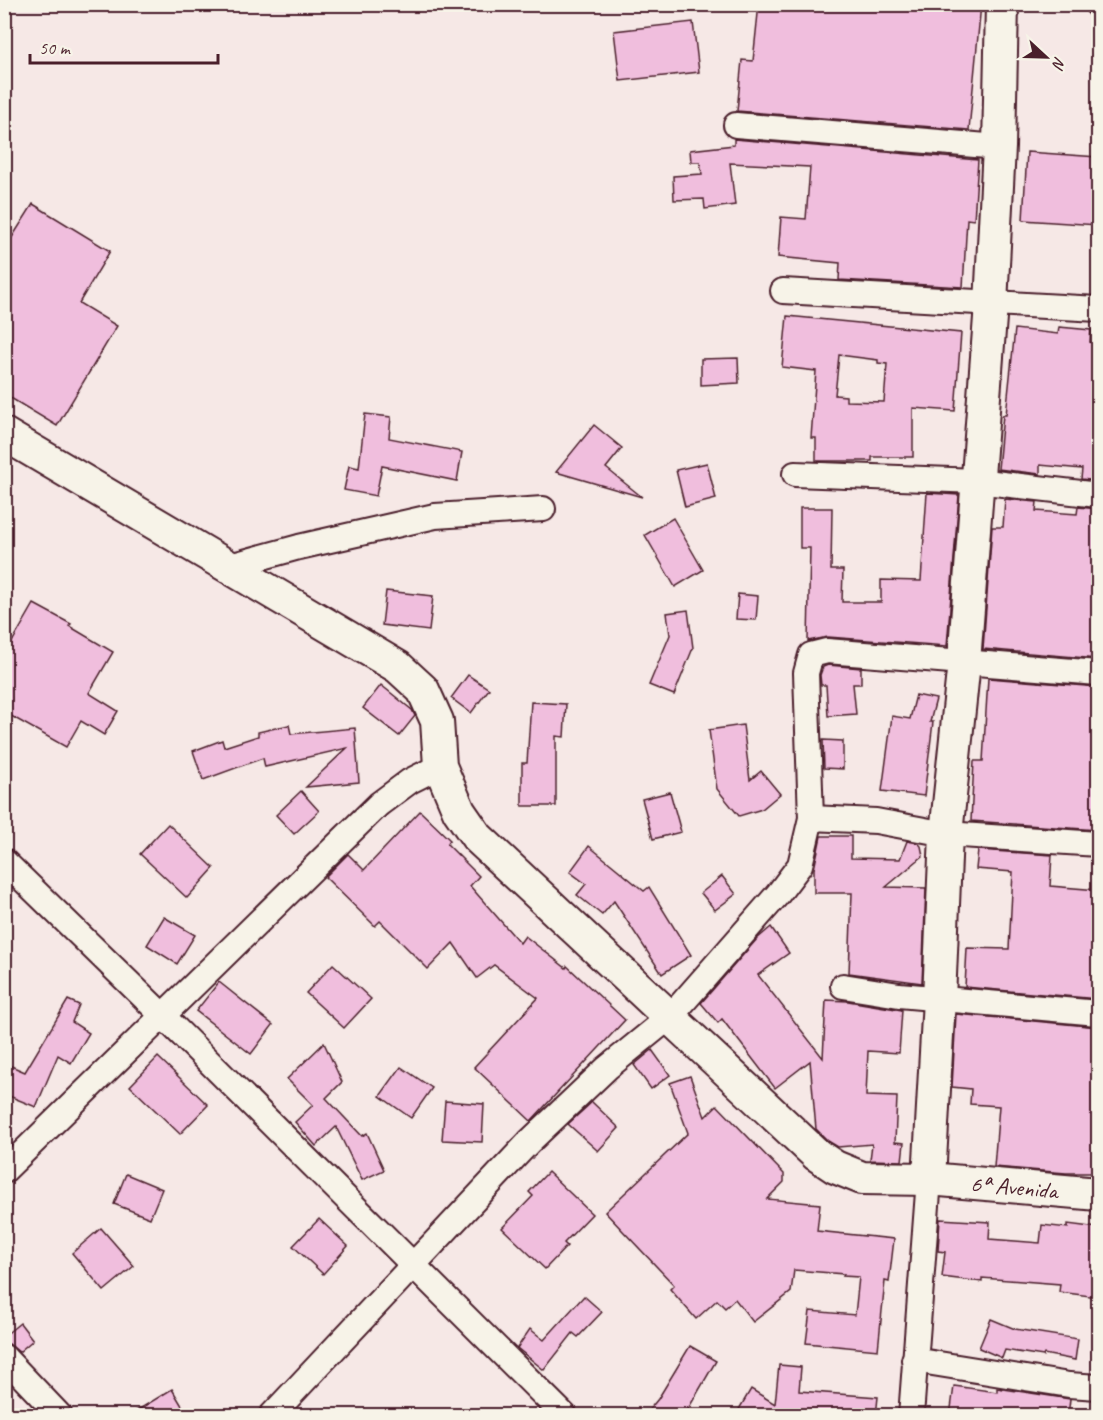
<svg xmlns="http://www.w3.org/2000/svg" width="1103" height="1420" viewBox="0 0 1103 1420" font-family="Caveat,sans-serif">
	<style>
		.building { fill: #f0bedd; stroke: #4a1f2b; stroke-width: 1.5; fill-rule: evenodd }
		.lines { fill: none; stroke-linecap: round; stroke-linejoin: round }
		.minor-casing { stroke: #4a1f2b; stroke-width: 28 }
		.tertiary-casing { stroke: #4a1f2b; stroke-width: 36 }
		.minor { stroke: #f7f3e8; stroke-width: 24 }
		.tertiary { stroke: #f7f3e8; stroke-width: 32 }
		.labels { text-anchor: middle; stroke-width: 4.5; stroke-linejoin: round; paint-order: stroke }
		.street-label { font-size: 24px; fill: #4a1f2b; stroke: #f7f3e8 }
	</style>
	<rect width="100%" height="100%" fill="#f6e8e6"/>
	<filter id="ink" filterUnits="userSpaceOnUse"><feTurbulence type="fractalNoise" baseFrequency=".0167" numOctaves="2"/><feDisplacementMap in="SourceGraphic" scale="12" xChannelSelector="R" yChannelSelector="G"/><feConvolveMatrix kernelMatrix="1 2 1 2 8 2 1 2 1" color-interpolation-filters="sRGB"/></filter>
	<g filter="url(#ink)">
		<!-- building -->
		<g class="building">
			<path d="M759,4H981L969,130L737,111L742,60L753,61Z"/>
			<path d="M693,22L699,72L620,81L614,31Z"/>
			<path d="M734,139L978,160L974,220L967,219L963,287L839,280L840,263L778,257L781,217L806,219L810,167L730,163L735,205L705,209L704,199L674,200L673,176L702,174L700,162H691L690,150L734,145Z"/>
			<path d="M1027,152L1098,157V225L1023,220Z"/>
			<path d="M33,204L110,251L79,303L117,326L57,426L4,394V250Z"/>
			<path d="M787,316L961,333L955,411L913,408V457H872V461H816V438H811L816,371L782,367ZM839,355L878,360V363L887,364L884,402L846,401V396L835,395Z"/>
			<path d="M1059,327L1091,330L1090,342L1098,343V481L1081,479L1082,469L1040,465V474L998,469L1003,415H1006L1015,329L1058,334Z"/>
			<path d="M738,358L739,383L701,385V359Z"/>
			<path d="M365,414L391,417L389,438L462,452L457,481L382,466L376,496L344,490L349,466L359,468Z"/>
			<path d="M594,425L622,448L606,468L642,497L556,472Z"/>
			<path d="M707,463L716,499L685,507L676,470Z"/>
			<path d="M927,493L959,495L947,646L828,637L808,641L810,548H800V508H832L831,570H843L842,602H881V580L921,581Z"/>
			<path d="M1005,499L1037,502L1036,511L1077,514L1078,507L1098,509V659L983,649L992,527H1003Z"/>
			<path d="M673,518L703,570L675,587L645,535Z"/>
			<path d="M386,591L433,596L429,631L382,625Z"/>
			<path d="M738,594L758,596L756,620L736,619Z"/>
			<path d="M34,604L71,624L69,626L113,652L89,693L118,711L104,735L81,721L66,747L4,712V656Z"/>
			<path d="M688,610L693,648L674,695L649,685L670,635L667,613Z"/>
			<path d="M828,665L861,668V684H853L856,714L828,716L826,685H821L820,675L823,667Z"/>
			<path d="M468,675L489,689L471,713L451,698Z"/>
			<path d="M988,678L1098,687V830L971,821L974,761H983Z"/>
			<path d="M381,685L412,710L415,716L399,736L363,708Z"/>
			<path d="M916,695L936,699L930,722H933L924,796L882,791L892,716L910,719Z"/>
			<path d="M531,702L566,704L564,737L556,736V806H522V763H527Z"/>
			<path d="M289,725L291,734L355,728L359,782L306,787L347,748L265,767L263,758L203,780L193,751L222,740L224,747L258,736V732Z"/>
			<path d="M743,725L750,780L761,771L780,794L762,809L739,816L717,789L709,730Z"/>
			<path d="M823,740L843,741V769L824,768Z"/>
			<path d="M301,791L319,811L294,834L276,815Z"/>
			<path d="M670,792L681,832L653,839L642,799Z"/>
			<path d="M420,811L450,840L447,844L479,876L470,886L520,943L525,936L566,968L567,966L625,1020L531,1121L474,1067L538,998L494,965L477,978L453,943L428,969L380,921L375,926L325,877L348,854L364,870Z"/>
			<path d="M168,824L214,868L187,898L140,854Z"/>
			<path d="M821,836H851V858L900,859L907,841L918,843L921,846L923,856L886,887L926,888L922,983L849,973L852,893H814V869Z"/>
			<path d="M589,846L644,891L649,887L691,955L662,974L614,901L602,915L577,895L586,884L570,872Z"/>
			<path d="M978,850L1052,855L1050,886L1098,890V999L965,987L967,948L1009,949L1013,872L976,869Z"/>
			<path d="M722,876L736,894L715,910L701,893Z"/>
			<path d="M164,917L195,935L177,964L147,945Z"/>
			<path d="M771,927L789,953L758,975L823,1058L826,1000L848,1001L902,1010L899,1053L868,1051L866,1096L897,1097L895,1142L904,1143L902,1161L870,1160L872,1144L838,1147L828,1141L816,1129L810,1061L775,1088L722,1019L718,1023L701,1003L757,939Z"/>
			<path d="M333,964L371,999L344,1028L306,993Z"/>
			<path d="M219,982L273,1025L251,1054L196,1011Z"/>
			<path d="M68,1000L79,1005L72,1022L89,1033L71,1063L58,1055L36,1107L4,1094V1063L25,1072Z"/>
			<path d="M956,1014L1098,1027V1173H1066L994,1167L999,1106L970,1104L971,1089L952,1087Z"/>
			<path d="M324,1043L342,1082L326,1098L362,1136L367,1133L384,1170L362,1180L336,1127L316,1146L295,1122L313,1105L287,1079Z"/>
			<path d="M652,1050L670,1075L651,1089L634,1065Z"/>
			<path d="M158,1057L208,1105L180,1134L130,1086Z"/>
			<path d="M401,1067L432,1088L411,1118L380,1096Z"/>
			<path d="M690,1076L705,1117L717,1105L784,1174V1182L767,1199L820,1204L817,1231L894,1239L889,1282L885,1281L878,1350L806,1343L810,1311L855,1315L859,1277L843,1276L844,1274L794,1270L791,1292L753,1322L735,1299L725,1308L717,1300L696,1319L670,1289L674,1285L605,1212L688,1133L670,1083Z"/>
			<path d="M445,1101L484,1104L482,1142L442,1140Z"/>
			<path d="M592,1102L619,1128L598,1151L568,1124Z"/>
			<path d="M548,1172L592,1214L564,1243L567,1246L545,1269L502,1228L533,1196L529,1192Z"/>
			<path d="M126,1174L162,1189L150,1218L114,1204Z"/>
			<path d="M319,1219L348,1246L323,1274L293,1246Z"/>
			<path d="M940,1219L990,1222L989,1239L1040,1243L1042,1225L1068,1228V1224L1098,1228V1297L1059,1292L1060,1284L982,1278V1282L942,1277L945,1252L938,1251Z"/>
			<path d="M101,1228L134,1266L104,1291L72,1253Z"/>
			<path d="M584,1296L602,1312L578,1337L573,1333L544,1370L517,1348L530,1329L544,1340Z"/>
			<path d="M991,1319L1015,1329L1078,1339L1075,1360L1044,1354L1043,1356L1005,1350L1002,1358L979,1348Z"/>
			<path d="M20,1323L33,1340L19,1352L9,1344L4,1343V1336Z"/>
			<path d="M690,1346L716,1361L684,1416H644L658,1399Z"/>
			<path d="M779,1365L801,1367L799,1391L878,1397L876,1416H735L751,1389L775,1404Z"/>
			<path d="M954,1386L997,1392V1388L1070,1399L1068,1416H950Z"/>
			<path d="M172,1389L188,1416H128Z"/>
		</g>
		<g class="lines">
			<defs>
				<g id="minor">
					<path d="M1097,4L1098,5"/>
					<path d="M736,125L999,147"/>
					<path d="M783,291L1098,309"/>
					<path d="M795,474L977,481L1098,495"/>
					<path d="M226,567L299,547L435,516L543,509"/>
					<path d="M811,818L876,821L946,834L1098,844"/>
					<path d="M4,861L162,1015L565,1416"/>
					<path d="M843,986L899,995L1098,1013"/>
					<path d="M4,1171L379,804L410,781L440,766"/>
					<path d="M4,1357L60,1416"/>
					<path d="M914,1360L1069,1385L1098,1387"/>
					<path d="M271,1416L529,1142L607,1068L671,1016L778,894L800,865L811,818L806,673L811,655L827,651L1098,673"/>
					<path d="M911,1416L929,1179"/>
				</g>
				<g id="tertiary">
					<path d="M4,434L398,667L423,690L437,721L440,766L459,811L477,837L817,1155L835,1167L862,1178L929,1179L1098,1194"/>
					<path d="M929,1179L939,999L946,834L964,662L991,304L999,147L1002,4"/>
				</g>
			</defs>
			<!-- minor casing -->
			<use href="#minor" class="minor-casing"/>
			<!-- tertiary casing -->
			<use href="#tertiary" class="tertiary-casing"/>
			<!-- minor -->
			<use href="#minor" class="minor"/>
			<!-- tertiary -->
			<use href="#tertiary" class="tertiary"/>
		</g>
	</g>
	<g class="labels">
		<!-- street labels -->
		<g class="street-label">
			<text transform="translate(1014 1187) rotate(5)" y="8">6ª Avenida</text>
		</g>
	</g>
	<!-- margin -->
	<rect width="1103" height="1420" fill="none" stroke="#f7f3e8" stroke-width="24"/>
	<rect x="12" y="12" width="1079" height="1396" fill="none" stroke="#4a1f2b" stroke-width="2" filter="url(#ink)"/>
	<!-- north arrow -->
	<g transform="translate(1046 57) rotate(112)" stroke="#f7f3e8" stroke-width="4.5" paint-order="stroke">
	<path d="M0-4.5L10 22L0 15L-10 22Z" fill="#4a1f2b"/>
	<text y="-9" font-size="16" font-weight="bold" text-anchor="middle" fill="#4a1f2b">N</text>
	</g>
	<!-- scale -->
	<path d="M30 54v9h188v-9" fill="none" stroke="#4a1f2b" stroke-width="3"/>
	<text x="39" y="54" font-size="18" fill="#4a1f2b" stroke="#f7f3e8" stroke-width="4.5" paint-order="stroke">50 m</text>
</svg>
